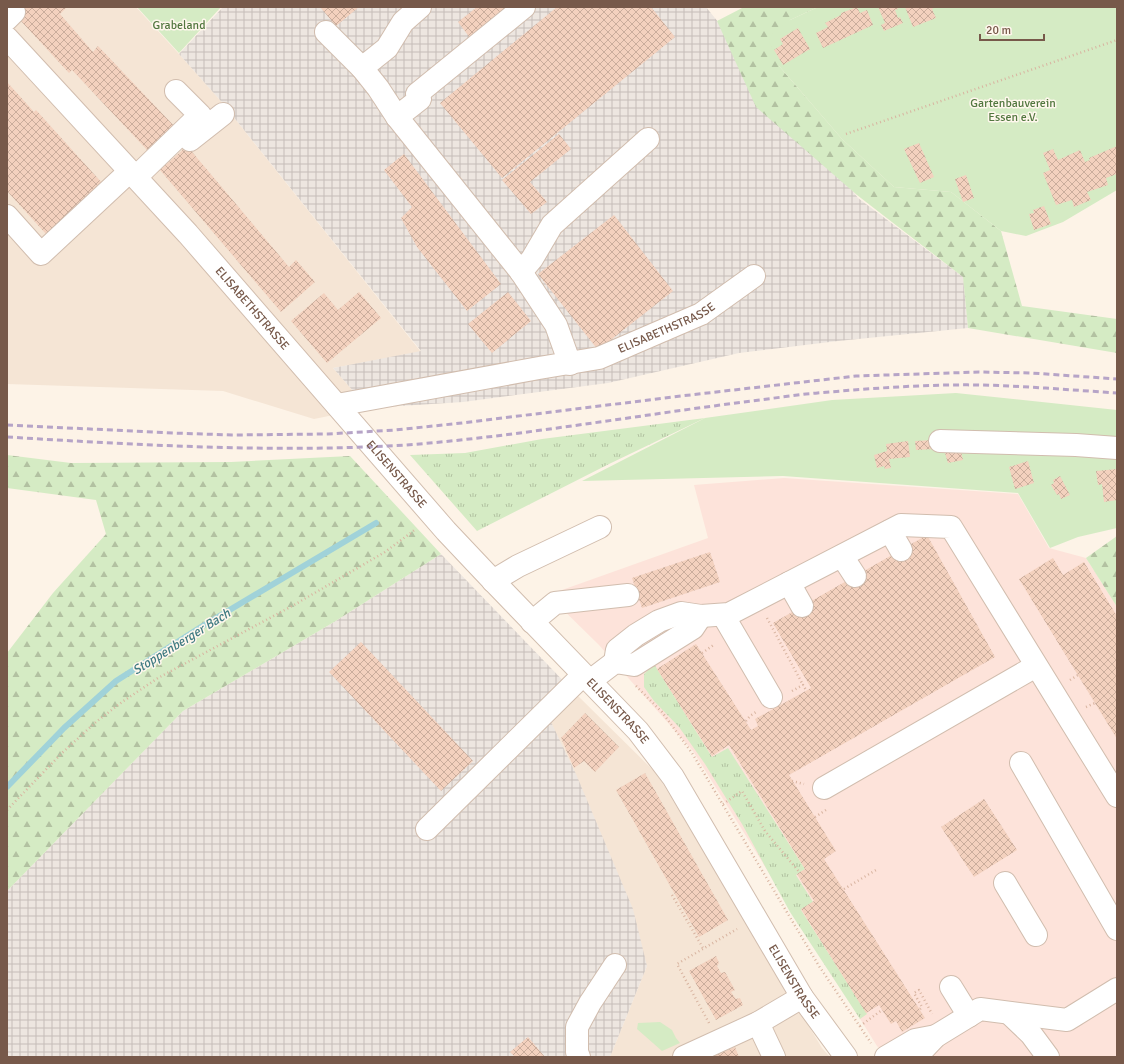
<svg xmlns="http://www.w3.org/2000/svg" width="1124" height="1064" viewBox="0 0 1124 1064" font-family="Signika,sans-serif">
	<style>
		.residential { fill: #f5e5d5 }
		.commercial { fill: #fde3da }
		.industrial { fill: url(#industrial-grid) }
		.grass { fill: url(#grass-tufts) }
		.forest { fill: url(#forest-firs) }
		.green { fill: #d5ebc4 }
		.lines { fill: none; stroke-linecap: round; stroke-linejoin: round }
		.stream { stroke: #a0d2d9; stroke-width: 6 }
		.building { fill: url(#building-cross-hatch) }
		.minor-casing { stroke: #d1bdae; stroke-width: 24 }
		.path { stroke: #d8b4a0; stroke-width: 2.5; stroke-dasharray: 1 3; stroke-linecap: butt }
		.minor { stroke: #fff; stroke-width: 22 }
		.rail { stroke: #b6a4c7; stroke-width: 3; stroke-dasharray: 6 4; stroke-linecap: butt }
		.labels { text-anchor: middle; stroke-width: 3; stroke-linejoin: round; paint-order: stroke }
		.park-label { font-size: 12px; fill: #52773f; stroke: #fff7ed }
		.street-label { font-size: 12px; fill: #77594a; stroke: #fff7ed }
		.water-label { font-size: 13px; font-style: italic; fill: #407b83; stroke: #fff7ed }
	</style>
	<defs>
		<pattern id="industrial-grid" width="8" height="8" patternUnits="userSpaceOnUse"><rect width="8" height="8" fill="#ede6e0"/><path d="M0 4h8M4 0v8" fill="none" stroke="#c5bdb8"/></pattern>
		<pattern id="grass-tufts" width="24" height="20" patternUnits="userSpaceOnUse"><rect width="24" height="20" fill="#d5ebc4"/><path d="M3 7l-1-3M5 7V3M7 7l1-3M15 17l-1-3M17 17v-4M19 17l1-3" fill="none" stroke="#b2c1a1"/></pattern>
		<pattern id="forest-firs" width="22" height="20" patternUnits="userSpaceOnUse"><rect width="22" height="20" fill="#d5ebc4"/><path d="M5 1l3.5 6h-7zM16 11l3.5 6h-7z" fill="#b2c1a1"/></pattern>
		<pattern id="building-cross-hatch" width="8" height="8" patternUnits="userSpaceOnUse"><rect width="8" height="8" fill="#f3d1be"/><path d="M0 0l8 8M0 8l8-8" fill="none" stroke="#caad9c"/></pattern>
	</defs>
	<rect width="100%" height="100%" fill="#fdf3e7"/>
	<!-- residential -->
	<g class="residential">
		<path d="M7,7H136L179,54L220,100L421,352L333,368L368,408L314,419L223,391L7,384Z"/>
		<path d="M575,693L657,774L822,1048L830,1057H610L647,966L551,722Z"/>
	</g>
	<!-- commercial -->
	<path class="commercial" d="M784,478L1018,494L1049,548L1086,558L1117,607V1057H888L877,1046L693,751L599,645L548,595L708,538L694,485Z"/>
	<!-- industrial -->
	<g class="industrial">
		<path d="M223,7H706L821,150L858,198L963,277L968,328L838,341L739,353L608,383L463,402L368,408L333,368L421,351L220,100L179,54Z"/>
		<path d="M441,554L575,693L551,722L576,774L633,909L647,966L610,1057H7V891L183,711L334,622Z"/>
	</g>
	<!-- grass -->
	<g class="grass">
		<path d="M705,418L609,464L477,531L410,455L465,453L542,439Z"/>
		<path d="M654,664L712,757L728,748L805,869L796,875L813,902L801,910L867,1014L860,1019L790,912L742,824L705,764L679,727L654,701L644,687V674Z"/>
	</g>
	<!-- forest -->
	<g class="forest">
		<path d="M744,7H818L790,20L779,66L842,139L894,187L951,192L1001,231L1022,306L1117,319V353L968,328L963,277L857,195L756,107L717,21Z"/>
		<path d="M7,455L71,463L231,462L350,456L441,554L334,622L183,711L7,891V653L53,593L106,534L96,500L7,488Z"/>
		<path d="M1117,536V607L1086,558Z"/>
	</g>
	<!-- green -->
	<g class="green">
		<path d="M137,7H221L179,53Z"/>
		<path d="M818,7H1117V190L1063,222L1026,236L1001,231L951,192L894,187L842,139L779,66L769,41L773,32L790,20Z"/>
		<path d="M956,393L1117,410V528L1078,537L1050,548L1018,493L783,476L582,481L705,418L832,400Z"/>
		<path d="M660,1022L672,1030L676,1038L680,1043L662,1051L637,1029L638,1023Z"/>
	</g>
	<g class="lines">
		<!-- stream -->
		<path class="stream" d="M7,787L64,728L116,681L201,627L376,523"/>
	</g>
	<!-- building -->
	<g class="building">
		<path d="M8,7H67L60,14L93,52L98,46L176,128L149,152L72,70L69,73Z"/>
		<path d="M320,7H359L336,26Z"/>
		<path d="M477,7H508L470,38L458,22Z"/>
		<path d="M557,7H651L675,37L502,178L440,103Z"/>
		<path d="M857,7L860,13L867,10L873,25L823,48L816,33L828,27L825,23L841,15V13Z"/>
		<path d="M878,7H897L898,9L895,10L898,18L900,17L903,23L884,31L881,25L885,23Z"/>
		<path d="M905,7H936L932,9L936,18L913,27Z"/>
		<path d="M798,28L810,49L783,65L774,50L783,44L780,39Z"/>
		<path d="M7,82L34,112L36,110L102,183L46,234L7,191Z"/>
		<path d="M559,134L571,149L530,182L547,202L531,214L502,180Z"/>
		<path d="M919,143L934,177L920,183L904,149Z"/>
		<path d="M187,146L289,267L296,260L315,282L281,312L160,170Z"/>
		<path d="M1117,146V174L1106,178L1108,185L1087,192L1091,200L1074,207L1072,200L1056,205L1043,173L1050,170L1043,153L1053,149L1058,160L1080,150L1085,162L1090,160L1089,158Z"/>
		<path d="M404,154L501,284L467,311L417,247L401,218L412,207L384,170Z"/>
		<path d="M966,175L974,198L963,202L955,179Z"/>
		<path d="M1044,206L1051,224L1034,230L1029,214L1034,213L1033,210Z"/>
		<path d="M614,215L673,291L598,350L538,274Z"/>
		<path d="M359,292L381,318L327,363L291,321L324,293L338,310Z"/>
		<path d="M508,292L531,321L492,353L468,324Z"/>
		<path d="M933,440L934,449L916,450L915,441Z"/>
		<path d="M908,441L910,457L889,459L891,468L885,469L884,466L877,468L874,455L887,451L886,444Z"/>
		<path d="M960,447L963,460L948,463L944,450Z"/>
		<path d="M1028,461L1034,483L1015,489L1009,467Z"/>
		<path d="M1117,469V500L1104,502L1102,484L1098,485L1096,471Z"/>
		<path d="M1060,476L1070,495L1061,499L1059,494L1057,495L1051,485L1054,483L1053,480Z"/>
		<path d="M927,535L995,657L789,775L836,851L824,859L925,1018L902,1032L896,1021L891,1024L879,1005L866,1013L801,909L814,901L797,874L805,869L729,745L712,756L657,669L696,644L751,730L758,726L755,719L811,688L773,623Z"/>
		<path d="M710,552L720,582L642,608L632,578Z"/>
		<path d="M1053,558L1063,575L1084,562L1117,616V739L1019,579Z"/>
		<path d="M361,642L473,761L441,791L329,672Z"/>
		<path d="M585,713L619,747L595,772L584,761L574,768L561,738Z"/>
		<path d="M645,773L728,920L699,937L616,790Z"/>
		<path d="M984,799L1017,850L974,877L941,827Z"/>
		<path d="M716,956L719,963L717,966L721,973L725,972L735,990L731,992L736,999L740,998L743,1005L716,1020L689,971Z"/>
		<path d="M528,1037L545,1057H515L510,1052Z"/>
		<path d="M735,1047L739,1057H712Z"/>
	</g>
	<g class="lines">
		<defs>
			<g id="minor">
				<path d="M7,19L14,12"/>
				<path d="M326,32L362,68L378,88L397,117L521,272L556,325L570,364"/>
				<path id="s1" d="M7,38L188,234L446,531L497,585L638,731L673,777L802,997L846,1057"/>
				<path d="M362,68L387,48L403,22L420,7"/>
				<path d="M397,117L420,99L417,94L524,7"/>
				<path d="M190,140L223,114"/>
				<path d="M136,177L200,115L176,91"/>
				<path d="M7,216L41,254L130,171"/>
				<path d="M521,272L532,259L552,225L648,139"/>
				<path id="s2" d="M337,405L539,368L599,358L701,314L754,276"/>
				<path d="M940,441L1076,445L1117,448"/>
				<path d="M890,531L901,550"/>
				<path d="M842,556L855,576"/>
				<path d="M493,581L518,566L600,527"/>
				<path d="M789,583L802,606"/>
				<path d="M723,615L771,697"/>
				<path d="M532,622L555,603L628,595"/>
				<path d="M615,662L617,650L636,635L659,621L681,613L701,616L729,614L901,525L951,527L1117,796"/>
				<path d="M590,681L615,662L634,665L693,628L701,616"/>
				<path d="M1021,763L1117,929"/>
				<path d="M824,788L1036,666"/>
				<path d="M427,829L583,675"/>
				<path d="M1005,883L1036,935"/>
				<path d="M951,987L969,1016"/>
				<path d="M1009,1013L1031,1034L1048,1057"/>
				<path d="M758,1023L774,1057"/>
				<path d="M579,1057L577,1052V1027L590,1003L615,965"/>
				<path d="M684,1057L758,1023L802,997"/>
				<path d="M886,1057L915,1040L936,1036"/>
				<path d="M916,1057L936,1036L980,1009L1067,1020L1117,989"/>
			</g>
		</defs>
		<!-- minor casing -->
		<use href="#minor" class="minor-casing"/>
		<!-- path -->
		<g class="path">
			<path d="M846,134L1117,40"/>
			<path d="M767,618L803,685"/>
			<path d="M702,653L715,644"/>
			<path d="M1070,680L1078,675"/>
			<path d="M636,686L662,712L692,753L819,966L871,1043"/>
			<path d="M792,691L803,685L806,690"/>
			<path d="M1086,707L1095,703"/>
			<path d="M746,721L750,716L756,712"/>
			<path d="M792,781L804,784"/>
			<path d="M723,804L742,791L765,831L800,873"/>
			<path d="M7,810L62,753L96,722L122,702L158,678L294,605L385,552L416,529"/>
			<path d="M815,817L826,810"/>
			<path d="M844,889L876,870"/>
			<path d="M672,895L703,948"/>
			<path d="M920,1009L922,1007L914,993L919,990L932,1014"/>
			<path d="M709,1023L677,964L737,929"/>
			<path d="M860,1026L882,1010"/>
		</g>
		<!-- minor -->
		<use href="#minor" class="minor"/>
		<!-- rail -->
		<g class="rail">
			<path d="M7,425L173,433L232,435L328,434L395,430L462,423L681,396L856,376L979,372L1031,373L1117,379"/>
			<path d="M7,437C140,445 273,453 406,445C485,439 564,427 642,416C696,408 751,401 806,394C864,389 922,384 980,385C1026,386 1071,390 1117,393"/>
		</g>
	</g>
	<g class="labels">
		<!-- park labels -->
		<g class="park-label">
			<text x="179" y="29">Grabeland</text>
			<text x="1013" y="107">Gartenbauverein<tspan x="1013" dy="14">Essen e.V.</tspan></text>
		</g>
		<!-- street labels -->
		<g class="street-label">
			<text dy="4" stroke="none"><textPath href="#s1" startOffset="365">ELISABETHSTRASSE</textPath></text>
			<text dy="4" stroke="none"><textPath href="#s2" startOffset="340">ELISABETHSTRASSE</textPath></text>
			<text dy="4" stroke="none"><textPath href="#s1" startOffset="585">ELISENSTRASSE</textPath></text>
			<text dy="4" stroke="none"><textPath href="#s1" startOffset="909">ELISENSTRASSE</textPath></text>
			<text dy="4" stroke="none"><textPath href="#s1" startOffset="1233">ELISENSTRASSE</textPath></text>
		</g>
		<!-- water labels -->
		<g class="water-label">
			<text transform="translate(181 641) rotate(-32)" y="5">Stoppenberger Bach</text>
		</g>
	</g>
	<!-- border -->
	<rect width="1124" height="1064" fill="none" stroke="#77594a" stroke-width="16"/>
	<!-- scale -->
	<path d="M980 34v6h64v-6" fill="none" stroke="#77594a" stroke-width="2"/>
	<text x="986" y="34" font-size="12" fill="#77594a" stroke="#fff7ed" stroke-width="3" paint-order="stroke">20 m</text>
</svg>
